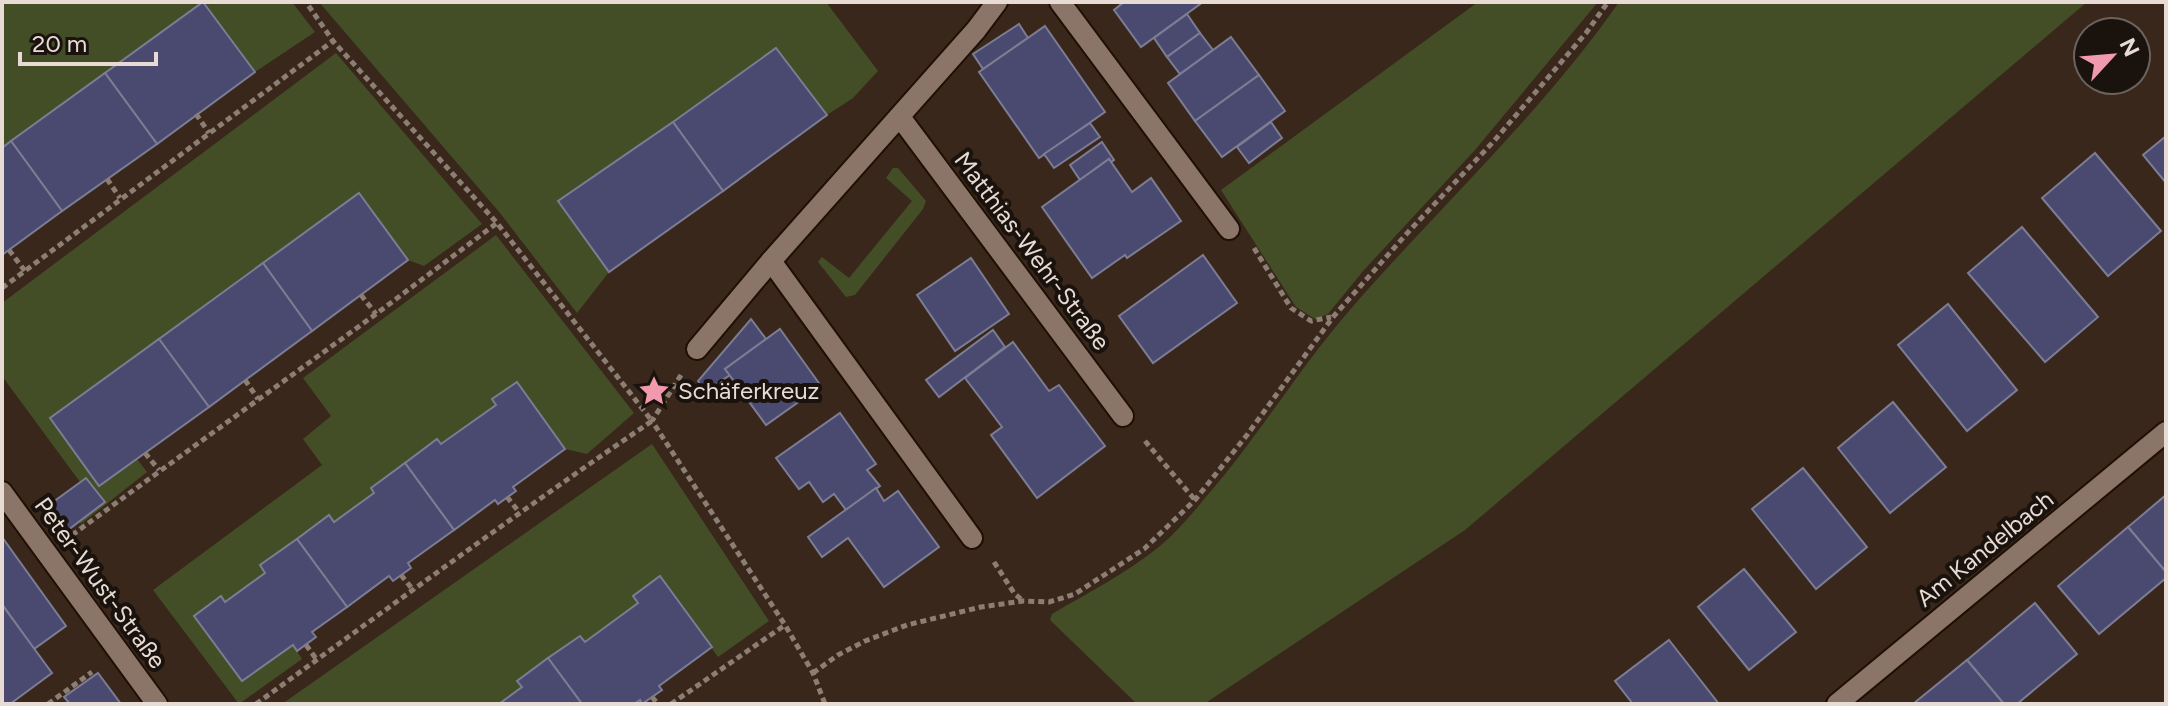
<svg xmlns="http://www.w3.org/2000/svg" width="2168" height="706" viewBox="0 0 2168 706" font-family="Figtree,sans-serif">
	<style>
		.green { fill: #434e26 }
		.building { fill: #4a4a71; stroke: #7c7d94; stroke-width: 2 }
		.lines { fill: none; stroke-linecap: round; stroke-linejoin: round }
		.minor-casing { stroke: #200f05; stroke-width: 24 }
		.path { stroke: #8d7e74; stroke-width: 5; stroke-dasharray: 6 4; stroke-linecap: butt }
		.minor { stroke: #8b7568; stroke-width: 20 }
		.labels { text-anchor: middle; stroke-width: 8; stroke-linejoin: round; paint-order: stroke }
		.street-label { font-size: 24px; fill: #e8dbd4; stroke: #1a120d }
		.poi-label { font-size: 24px; fill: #e8dbd4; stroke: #1a120d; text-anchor: start }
	</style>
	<rect width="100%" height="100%" fill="#39271b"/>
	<!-- green -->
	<g class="green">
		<path d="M2,2H203L2,148Z"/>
		<path d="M204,2H292L315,32L255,72Z"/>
		<path d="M319,2H826L878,71L853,98L827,115L776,48L559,201L609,272L577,313L500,213Z"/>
		<path d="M1478,2H1598L1475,150L1364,270L1328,314L1315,319L1296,307L1221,190Z"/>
		<path d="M1619,2H2087L1465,530L1204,704H1137L1050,620L1052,614C1089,592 1127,573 1160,546C1177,532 1191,515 1205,498C1257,439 1297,371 1349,311C1438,208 1541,114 1619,2Z"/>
		<path d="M336,53L482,224L424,266L408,260L359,193L51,418L99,486L137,459L147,472L81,524L79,521L104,502L86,478L80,482L2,376V303Z"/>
		<path d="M893,168H898L926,201L923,209L855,295L846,297L818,262L822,257L849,278L912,201L886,178Z"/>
		<path d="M496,235L634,413L587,454L565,449L516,382L493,399L496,405L441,444L437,439L371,488L374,493L334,522L329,515L261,565L265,573L225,602L221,596L195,616L242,681L293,645L302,659L239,704L153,590L322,465L303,439L331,416L303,378Z"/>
		<path d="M652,444L769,621L718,657L660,576L633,596L638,603L585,642L580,636L518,681L522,687L499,704H282Z"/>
	</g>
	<!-- building -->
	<g class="building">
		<path d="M203,2L255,72L157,144L105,73Z"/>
		<path d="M1124,2H1203L1141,47L1114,10Z"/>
		<path d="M1187,14L1200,33L1167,57L1154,38Z"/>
		<path d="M1019,24L1028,38L983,69L973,54Z"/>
		<path d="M1045,26L1105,112L1039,158L979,72Z"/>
		<path d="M1200,33L1213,50L1180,74L1167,57Z"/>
		<path d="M1231,37L1259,75L1195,121L1168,83Z"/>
		<path d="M776,48L827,115L723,191L673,122Z"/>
		<path d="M105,73L157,144L62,211L11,141Z"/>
		<path d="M1259,75L1285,111L1222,157L1195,121Z"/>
		<path d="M673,122L723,191L609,272L558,201Z"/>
		<path d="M1271,122L1282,138L1249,163L1237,147Z"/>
		<path d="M1090,123L1100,137L1054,168L1044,154Z"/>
		<path d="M2166,136V183L2143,155Z"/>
		<path d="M11,141L62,211L2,255V148Z"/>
		<path d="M1102,142L1114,160L1111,162L1109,159L1080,180L1070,165Z"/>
		<path d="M2095,153L2161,231L2108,276L2042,198Z"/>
		<path d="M1109,159L1132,192L1151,178L1181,221L1127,258L1125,255L1092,278L1042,207Z"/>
		<path d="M359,193L408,260L312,331L263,263Z"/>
		<path d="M2022,227L2098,317L2045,362L1968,273Z"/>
		<path d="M1203,255L1237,303L1153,363L1119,316Z"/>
		<path d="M971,258L1009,314L955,351L917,295Z"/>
		<path d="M263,263L312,331L209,407L159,339Z"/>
		<path d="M1948,304L2017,390L1967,431L1898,345Z"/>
		<path d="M751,319L766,339L725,369L730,375L706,391L698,381Z"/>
		<path d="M780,329L821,386L766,425L725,369Z"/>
		<path d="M993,330L1005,347L939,397L926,380Z"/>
		<path d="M159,339L209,407L99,486L50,418Z"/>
		<path d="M1013,342L1049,391L1059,385L1105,446L1037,498L991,435L1002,427L965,378Z"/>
		<path d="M517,382L565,449L513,487L516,491L498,504L495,500L454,530L405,463L437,439L441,444L496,405L492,399Z"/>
		<path d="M1893,402L1946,467L1890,513L1838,448Z"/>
		<path d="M840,413L876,464L867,470L880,486L846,510L834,494L823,502L809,482L799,489L776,458Z"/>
		<path d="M405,463L454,530L408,563L411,568L393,581L389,576L347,607L297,539L329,515L334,522L374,493L371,488Z"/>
		<path d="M1803,468L1867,547L1816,589L1752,509Z"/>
		<path d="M86,478L105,502L68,530L49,505Z"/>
		<path d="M876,488L884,501L898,491L939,547L884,587L848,538L822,557L808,537Z"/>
		<path d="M2166,495V572L2128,527Z"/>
		<path d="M2128,527L2166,572V578L2099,634L2058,586Z"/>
		<path d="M2,537L66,626L34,649L2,604Z"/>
		<path d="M297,539L347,607L312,632L316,637L297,651L293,645L242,681L194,616L221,596L225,602L265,573L260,565Z"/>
		<path d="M1744,569L1796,632L1749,670L1698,607Z"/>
		<path d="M660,576L712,647L659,686L662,690L642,704L640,700L634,704H582L548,658L580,636L585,642L638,603L633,596Z"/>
		<path d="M2035,603L2077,654L2017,704H2004L1967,660Z"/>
		<path d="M3,606L52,673L10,704H2Z"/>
		<path d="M1669,640L1719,704H1633L1615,681Z"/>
		<path d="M548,658L582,704H499L522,687L517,681Z"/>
		<path d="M1967,660L2004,704H1913Z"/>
		<path d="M98,673L121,704H70L64,697Z"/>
	</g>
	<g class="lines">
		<defs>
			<g id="minor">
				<path d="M1060,2L1229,229"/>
				<path d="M900,117L1123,416"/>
				<path d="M771,261L972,538"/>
				<path d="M697,349L771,261L976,30L997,2"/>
				<path d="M2,492L157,704"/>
				<path d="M1837,704L2166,432"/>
			</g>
		</defs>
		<!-- minor casing -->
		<use href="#minor" class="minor-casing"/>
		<!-- path -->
		<g class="path">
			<path d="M196,114L209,133"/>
			<path d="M107,179L120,198"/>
			<path d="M1254,248L1291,308L1311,321L1331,317"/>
			<path d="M9,250L25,271"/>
			<path d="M2,288L333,41"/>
			<path d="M361,295L376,314"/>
			<path d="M681,375L652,421L785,625L813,673L825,704"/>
			<path d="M245,380L258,399"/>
			<path d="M1145,441L1195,500"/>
			<path d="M145,453L159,470"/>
			<path d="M507,497L519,512"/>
			<path d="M72,535L376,314L497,223"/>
			<path d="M994,562L1014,593L1023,601"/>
			<path d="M401,575L414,591"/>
			<path d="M306,645L317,660"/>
			<path d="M813,673L838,655L865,641L907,625L981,607L1023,601L1049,602L1075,594L1144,549L1195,500L1247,435L1333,317L1410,230L1494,141L1586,33L1608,2"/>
			<path d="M652,697L658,704"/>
			<path d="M48,704L92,672"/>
			<path d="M256,704C387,609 518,512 652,421L497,223L333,41L306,2"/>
			<path d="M671,704L785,625"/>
		</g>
		<!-- minor -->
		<use href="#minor" class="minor"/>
	</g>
	<!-- icons -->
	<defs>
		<symbol id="sight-bare" viewBox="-9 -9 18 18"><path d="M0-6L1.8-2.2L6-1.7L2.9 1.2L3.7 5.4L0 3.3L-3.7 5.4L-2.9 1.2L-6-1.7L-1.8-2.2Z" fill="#f29aad" stroke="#1a120d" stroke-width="2.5" paint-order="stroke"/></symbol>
	</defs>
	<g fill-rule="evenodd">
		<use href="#sight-bare" x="632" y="369" width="44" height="44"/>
	</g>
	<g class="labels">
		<!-- street labels -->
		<g class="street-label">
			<text transform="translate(1032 251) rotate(53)" y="8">Matthias-Wehr-Straße</text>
			<text transform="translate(1985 549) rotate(-39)" y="8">Am Kandelbach</text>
			<text transform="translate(100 583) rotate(54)" y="8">Peter-Wust-Straße</text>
		</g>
		<!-- poi labels -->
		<g class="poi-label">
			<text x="678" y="399">Schäferkreuz</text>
		</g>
	</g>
	<!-- border -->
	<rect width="2168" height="706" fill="none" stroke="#e8dbd4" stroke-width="8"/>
	<!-- north arrow -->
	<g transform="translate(2112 56) rotate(64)"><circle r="38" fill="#1a120d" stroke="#6c625d" stroke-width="2"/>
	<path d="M0-6L14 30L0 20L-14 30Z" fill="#f29aad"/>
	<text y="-12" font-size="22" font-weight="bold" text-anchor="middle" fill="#e8dbd4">N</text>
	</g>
	<!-- scale -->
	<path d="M20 52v12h136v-12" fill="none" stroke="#e8dbd4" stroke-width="4"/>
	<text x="32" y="52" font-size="24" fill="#e8dbd4" stroke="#1a120d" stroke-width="6" paint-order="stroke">20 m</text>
</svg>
